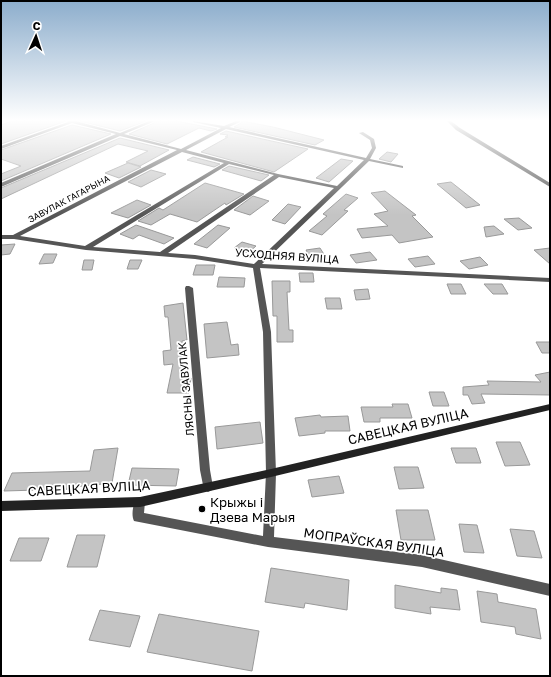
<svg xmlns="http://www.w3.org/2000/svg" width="551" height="677" viewBox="0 0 551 677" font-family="'Golos Text',sans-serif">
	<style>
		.building { fill: #c4c4c4; stroke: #999 }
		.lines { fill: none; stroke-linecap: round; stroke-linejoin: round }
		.street { fill: #555; fill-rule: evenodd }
		.secondary { fill: #222; fill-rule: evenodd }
		.poi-dot { fill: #000; stroke: #fff; stroke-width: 1.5 }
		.labels { text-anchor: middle; stroke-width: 3.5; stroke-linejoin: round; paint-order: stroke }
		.far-street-label { font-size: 9px; fill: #000; stroke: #fff }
		.street-label { font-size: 11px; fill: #000; stroke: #fff }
		.near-street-label { font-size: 13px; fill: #000; stroke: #fff }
		.near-poi-label { font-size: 13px; fill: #000; stroke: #fff; text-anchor: start }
	</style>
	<rect width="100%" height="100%" fill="#fff"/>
	<!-- building -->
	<g class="building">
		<path d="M12,121H66L1,144V125Z"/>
		<path d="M80,121H146L120,131Z"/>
		<path d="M154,121H176L217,129L211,131L199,128L167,144L129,134L154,123Z"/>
		<path d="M242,121L273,127L324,140L315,145L234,127L241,123Z"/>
		<path d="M72,125L111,134L1,181V174L21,166L1,159V150Z"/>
		<path d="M226,131L308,149L274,172L201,152L228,137H225L228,135L220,134Z"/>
		<path d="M120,138L169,150L140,166L126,162L148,151L118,144L1,199V188Z"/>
		<path d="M387,152L398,154L391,162L379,159Z"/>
		<path d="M193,157L220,164L214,167L187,160Z"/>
		<path d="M341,159L353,161L329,182L316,178Z"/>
		<path d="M128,163L141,167L119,178L105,173Z"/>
		<path d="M229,166L269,175L261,181L222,170Z"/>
		<path d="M151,170L166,174L141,187L128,182Z"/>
		<path d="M451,182L480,205L466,208L437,184Z"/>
		<path d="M205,183L244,194L226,205L225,203L197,222L170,214L151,225L138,221L159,208L163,210Z"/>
		<path d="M385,191L416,215L412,216L433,237L399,243L392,235L362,238L357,229L388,226L374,214L388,211L371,193Z"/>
		<path d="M346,194L358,198L344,210L348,211L322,235L309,231L327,216L323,214Z"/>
		<path d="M253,196L269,201L250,215L234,210Z"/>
		<path d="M137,200L151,205L128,218L111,213Z"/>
		<path d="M288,204L301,207L285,224L272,220Z"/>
		<path d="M519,218L532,228L518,230L504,219Z"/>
		<path d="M136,225L174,238L164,244L139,235L133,239L120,234Z"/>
		<path d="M218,225L230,228L207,248L194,244Z"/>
		<path d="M494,226L504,234L486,237L484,227Z"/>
		<path d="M242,242L256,246L248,253L234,248Z"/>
		<path d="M15,244L10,254L1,255V245Z"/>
		<path d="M320,248L327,259L312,261L306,250Z"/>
		<path d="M550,248V264L534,250Z"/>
		<path d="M370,252L377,260L356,263L350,255Z"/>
		<path d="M44,254H57L53,263L39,264Z"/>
		<path d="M428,256L435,264L415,267L408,259Z"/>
		<path d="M480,257L488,265L469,269L460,261Z"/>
		<path d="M84,260H94L92,270H82Z"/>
		<path d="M130,260H142L138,269H127Z"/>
		<path d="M196,265H215L213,275H193Z"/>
		<path d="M299,273H313L314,282H300Z"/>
		<path d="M219,277L245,278L244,287H217Z"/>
		<path d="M272,281H290V292H287L289,330H293V342H277V316H273Z"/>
		<path d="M447,284H461L466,294H451Z"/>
		<path d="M484,284H502L508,294H493Z"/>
		<path d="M368,289L370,299L356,300L354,290Z"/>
		<path d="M325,298H340L342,309H327Z"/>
		<path d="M183,303L187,340L182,341L184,378H191L189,393H167L173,364L164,365L163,351L171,350L168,317H165L164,306Z"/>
		<path d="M227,322L231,345L238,344L239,355L207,358L204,324Z"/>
		<path d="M536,342H550V353H542Z"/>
		<path d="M550,372V395L481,394L485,403L472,404L468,395H463V387L489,385L487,381L541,382L535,375Z"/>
		<path d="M429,392H444L449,406H433Z"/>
		<path d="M392,404H408L412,418H380V422H364L361,407H393Z"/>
		<path d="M320,415L321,417L348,416L350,431H325V433L299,436L295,418Z"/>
		<path d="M260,422L263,443L217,449L215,427Z"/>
		<path d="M496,442H520L530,465L505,466Z"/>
		<path d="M118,448L112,483L73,487L72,489L4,491L12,473L90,471L94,450Z"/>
		<path d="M451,448H476L481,463H456Z"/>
		<path d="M394,467H418L424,488L399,489Z"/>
		<path d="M132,468L179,469L176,486L128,485Z"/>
		<path d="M339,476L344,493L312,497L308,480Z"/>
		<path d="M396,510H428L435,540H401Z"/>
		<path d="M459,524L477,525L484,553L464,552Z"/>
		<path d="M510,529L534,531L542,558L517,556Z"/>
		<path d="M77,535H105L97,567H67Z"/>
		<path d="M19,538H49L41,561H10Z"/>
		<path d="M271,568L349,580L347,610L305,603L304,608L265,602Z"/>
		<path d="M395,585L441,593V588L457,590L460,610L430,607L431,614L395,608Z"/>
		<path d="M477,591L497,594L498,602L536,609L541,639L516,634L515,627L481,622Z"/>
		<path d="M100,610L140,616L130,647L89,640Z"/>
		<path d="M159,614L259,631L252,671L147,652Z"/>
	</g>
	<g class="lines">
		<!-- street -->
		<g class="street">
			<path d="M67,121H76L120,133L149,121H153V122L124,134L181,149L221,128L193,122V121L224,126L236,121H240V122L229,127L366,158L372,148L370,140L359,133L363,132L374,139L376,148L370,159L403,166V168L369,161L262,264L550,278V282L260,268L271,332L276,473L274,537L422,555L550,584V596L422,567L268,547L134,521C131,515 133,505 136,499L140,497L144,499L145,502L144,513L263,536L266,473L263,332L253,268L195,259L86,250L14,239H1V235H13L177,150L120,136L1,187V183L116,134L72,123L1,149V146L68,122ZM226,129L364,160L337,186L278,174L186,150ZM182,152L224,163L85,246L20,236ZM229,164L274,175L160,252L93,247ZM279,177L334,188L254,264L195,255L168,253Z"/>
			<path d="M447,121H451L460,128L550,183V187L456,130Z"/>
			<path d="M186,286H189L193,288L210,470L213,487L212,490L208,492L204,490L200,470L185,288Z"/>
		</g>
		<!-- secondary -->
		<path class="secondary" d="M550,404V410L271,477L140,507L1,511V501L140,497L271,469Z"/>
	</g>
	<!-- sky -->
	<linearGradient id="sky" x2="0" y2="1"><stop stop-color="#8cadcc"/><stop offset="0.56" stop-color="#fff"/><stop offset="1" stop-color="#fff" stop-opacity="0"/></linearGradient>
	<rect width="551" height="215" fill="url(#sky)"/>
	<!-- markers -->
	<circle class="poi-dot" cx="202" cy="509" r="4"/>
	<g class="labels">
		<!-- far-street labels -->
		<g class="far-street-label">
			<text transform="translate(69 199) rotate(-28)" y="3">ЗАВУЛАК ГАГАРЫНА</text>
		</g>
		<!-- street labels -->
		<g class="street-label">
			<text transform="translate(287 256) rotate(4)" y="4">УСХОДНЯЯ ВУЛІЦА</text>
			<text transform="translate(186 389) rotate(-95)" y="4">ЛЯСНЫ ЗАВУЛАК</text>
		</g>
		<!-- near-street labels -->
		<g class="near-street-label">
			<text transform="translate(408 426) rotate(-13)" y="5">САВЕЦКАЯ ВУЛІЦА</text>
			<text transform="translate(89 488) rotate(-3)" y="5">САВЕЦКАЯ ВУЛІЦА</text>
			<text transform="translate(374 542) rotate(8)" y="5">МОПРАЎСКАЯ ВУЛІЦА</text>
		</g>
		<!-- near-poi labels -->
		<g class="near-poi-label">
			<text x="210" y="507">Крыжы і<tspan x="210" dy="15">Дзева Марыя</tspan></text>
		</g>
	</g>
	<!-- border -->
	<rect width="551" height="677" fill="none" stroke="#000000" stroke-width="4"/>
	<!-- north arrow -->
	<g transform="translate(36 36) rotate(3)" stroke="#ffffff" stroke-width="3" paint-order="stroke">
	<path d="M0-3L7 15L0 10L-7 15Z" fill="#000000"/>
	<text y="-6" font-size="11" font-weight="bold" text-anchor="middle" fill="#000000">С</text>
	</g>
</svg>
